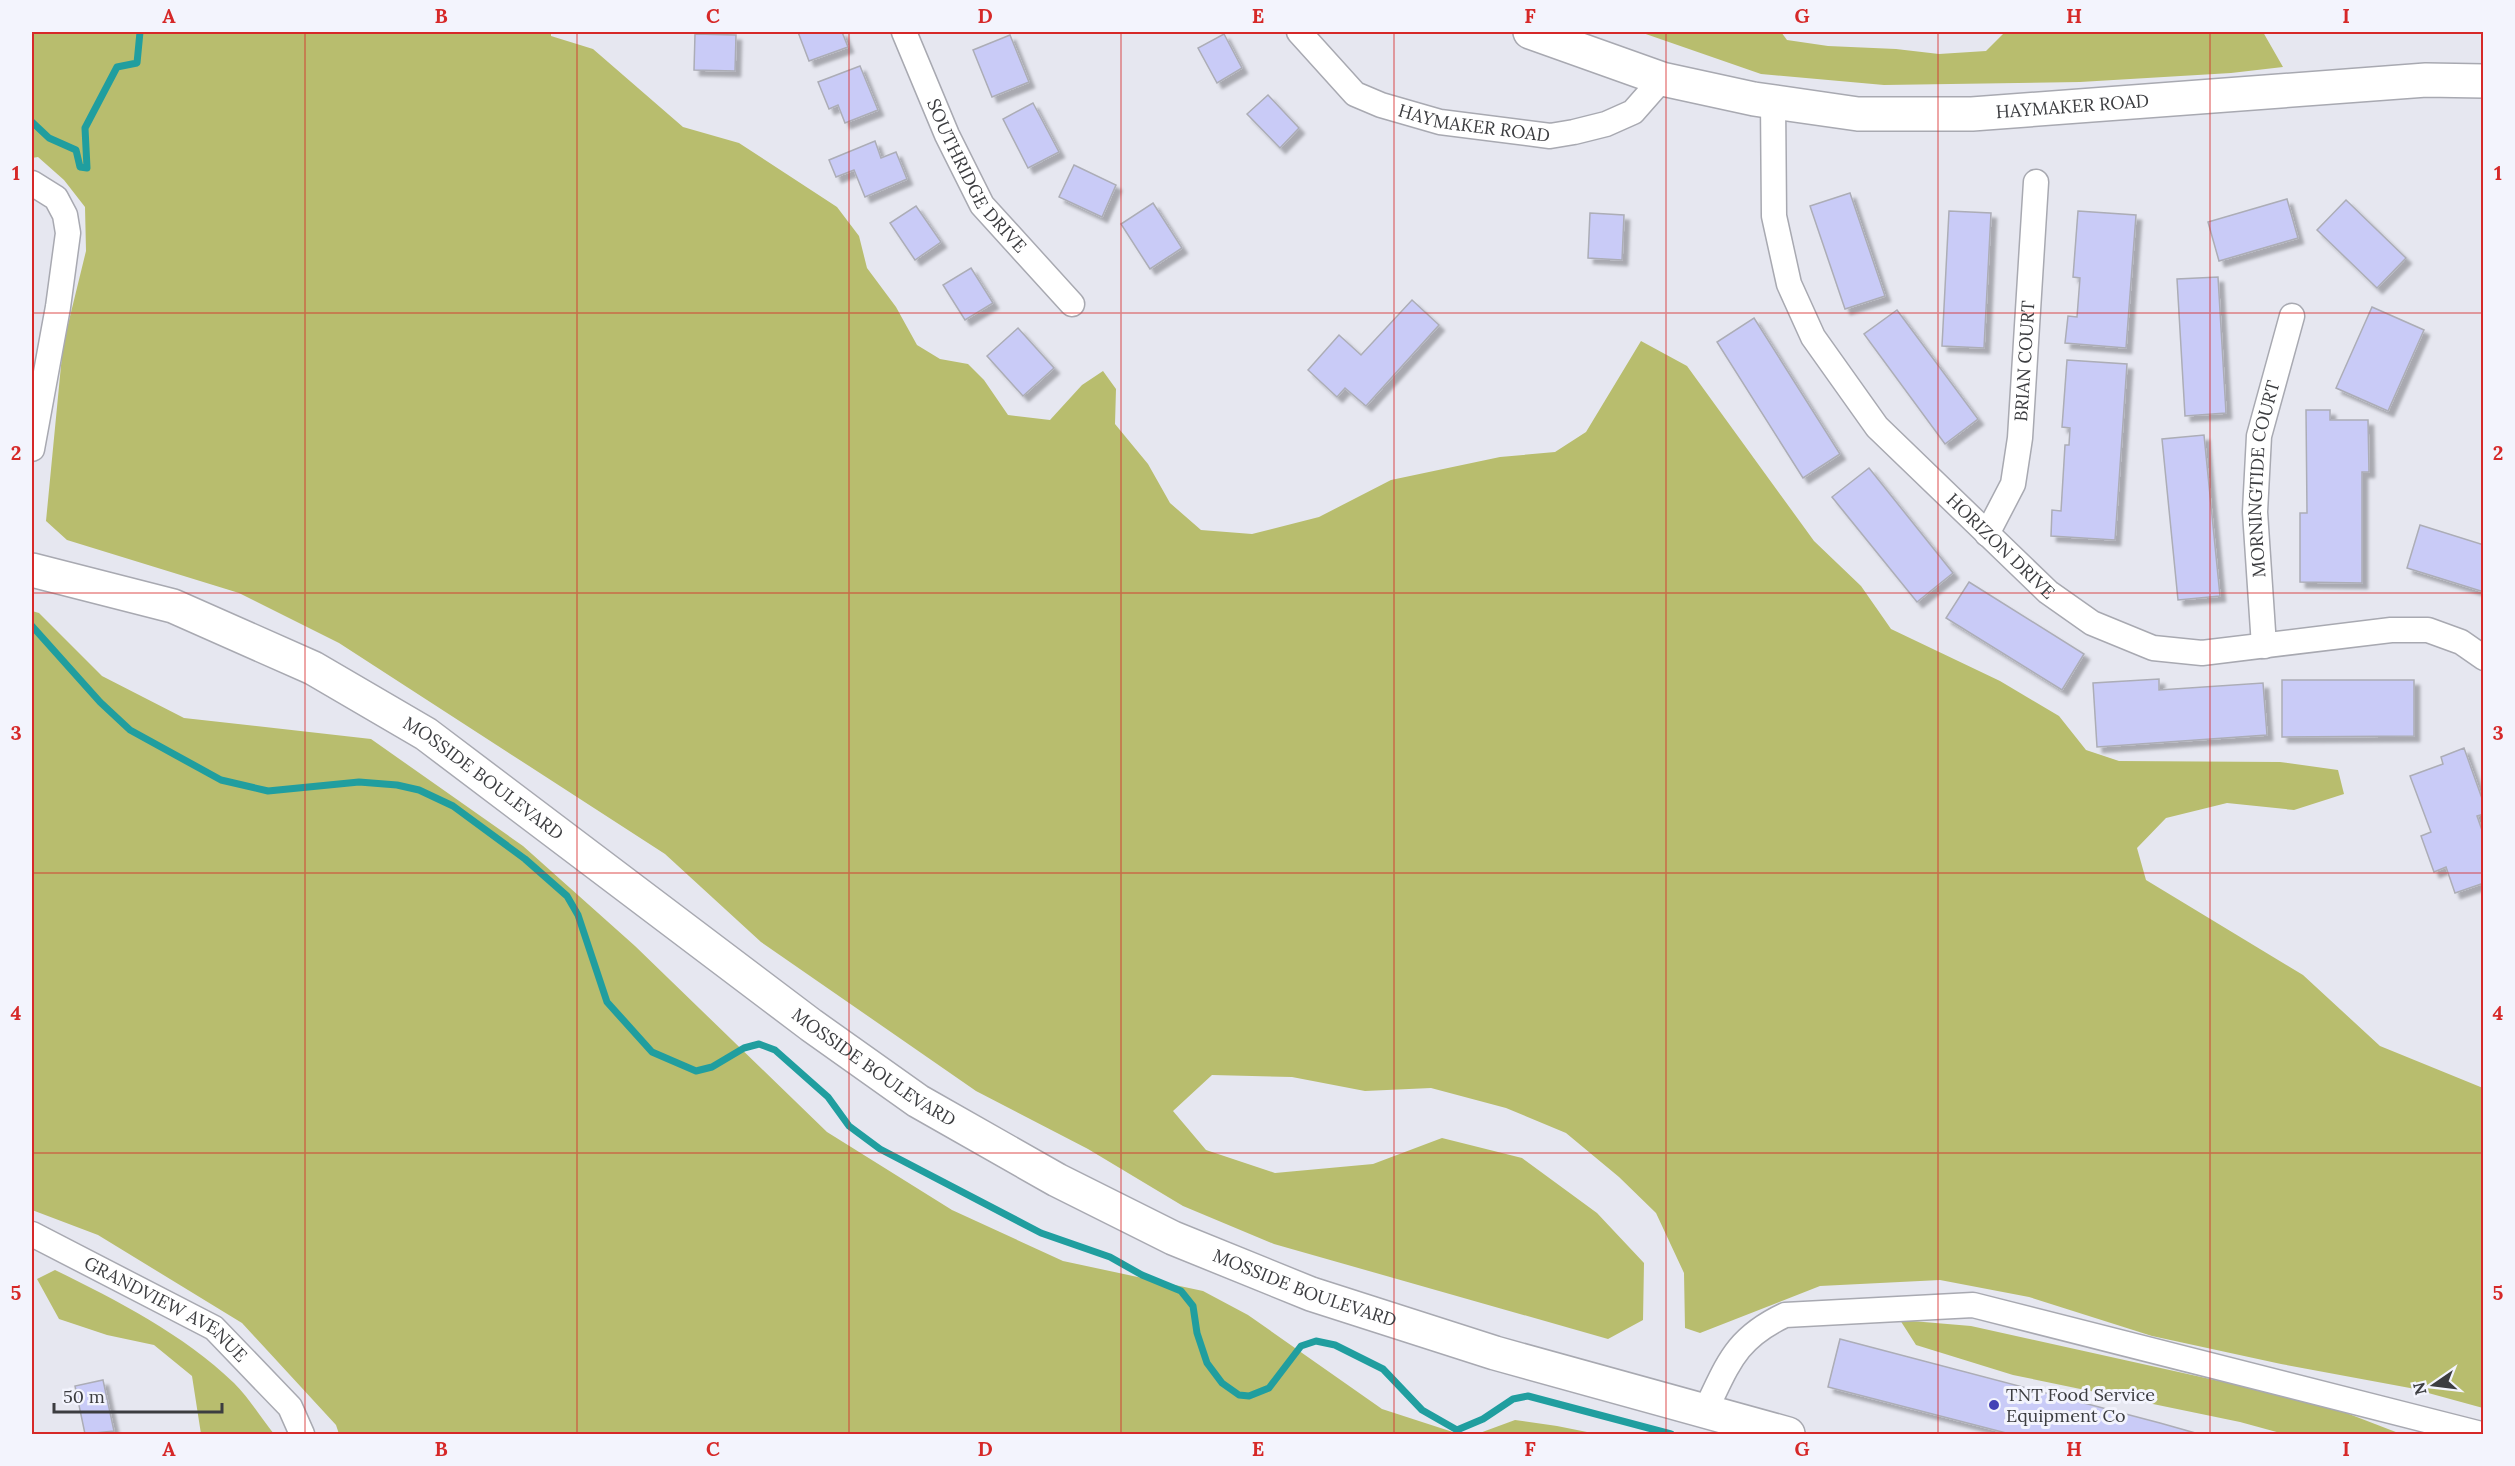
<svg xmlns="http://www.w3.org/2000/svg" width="2515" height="1466" viewBox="0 0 2515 1466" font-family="Lora,serif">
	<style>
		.forest { fill: #b8bd6e }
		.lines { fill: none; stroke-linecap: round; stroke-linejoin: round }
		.stream { stroke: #209e9f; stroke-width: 7 }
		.building { fill: #c9cbf7; stroke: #acadb6; stroke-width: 1.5; filter: url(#shadow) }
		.street-casing { stroke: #a8a9b1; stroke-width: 27 }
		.secondary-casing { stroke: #a8a9b1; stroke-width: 36 }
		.primary-casing { stroke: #a8a9b1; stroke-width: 36 }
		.street { stroke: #fff; stroke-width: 24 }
		.secondary { stroke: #fff; stroke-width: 33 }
		.primary { stroke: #fff; stroke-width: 33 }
		.grid { fill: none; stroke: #d62828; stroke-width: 1.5; stroke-opacity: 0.55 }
		.poi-dot { fill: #4341b6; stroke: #f3f4fd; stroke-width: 2 }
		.labels { text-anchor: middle; stroke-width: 6; stroke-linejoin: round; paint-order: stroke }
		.street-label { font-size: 18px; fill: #3c3d40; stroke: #f3f4fd }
		.poi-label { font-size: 18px; fill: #3c3d40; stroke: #f3f4fd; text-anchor: start }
		.neatline { fill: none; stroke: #d62828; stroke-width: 2 }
		.grid-label { font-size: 20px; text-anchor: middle; font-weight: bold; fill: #d62828 }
	</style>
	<defs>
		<filter id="shadow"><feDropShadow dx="5.5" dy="5.5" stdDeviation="1.5" flood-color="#0004"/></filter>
	</defs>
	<rect width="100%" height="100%" fill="#e6e7f0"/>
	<!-- forest -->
	<g class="forest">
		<path d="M32,32H551V36L593,49L683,127L739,143L837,207L859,236L867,268L896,307L917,345L940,359L968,364L984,380L1008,415L1050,420L1082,385L1103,371L1116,389L1115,424L1148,464L1170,503L1201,530L1252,534L1319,517L1391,480L1500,457L1555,452L1586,432L1641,341L1687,366L1814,541L1861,586L1891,629L2000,681L2059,716L2086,750L2119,761L2280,762L2338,770L2344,794L2294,810L2227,803L2166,818L2137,848L2146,880L2303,975L2380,1046L2483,1088V1408L2410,1388L2281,1364L2152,1336L2029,1297L1940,1280L1820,1286L1700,1333L1685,1328L1684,1273L1656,1213L1619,1177L1566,1133L1506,1108L1431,1088L1365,1091L1292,1077L1212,1075L1173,1111L1206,1150L1275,1173L1373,1164L1442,1138L1522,1158L1597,1213L1644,1263L1643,1320L1608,1339L1274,1244L1183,1206L1088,1149L976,1091L761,942L665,854L339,643L239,593L67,540L46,521L63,345L86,251L85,207L64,180L38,157L32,158Z"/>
		<path d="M1640,32H1781L1787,40L1828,46L1896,49L1939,54L1986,51L2005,32H2263L2283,67L2231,73L2080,82L1884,85L1761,74Z"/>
		<path d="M32,611L39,613L102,676L184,718L371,739L523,846L635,946L827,1132L952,1210L1063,1261L1203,1291L1248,1315L1382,1409L1459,1434H339L336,1425L242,1323L98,1235L32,1210Z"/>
		<path d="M55,1270C118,1301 183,1334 234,1383C249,1398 261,1418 274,1434H201L192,1376L154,1345L107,1335L59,1319L37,1279Z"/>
		<path d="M1900,1320L1971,1326L2323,1404L2401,1434H2284L2240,1422L2013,1375L1916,1345Z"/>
		<path d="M1515,1420L1557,1426L1597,1434H1477Z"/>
	</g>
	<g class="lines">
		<!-- stream -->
		<g class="stream">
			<path d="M32,122L49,138L76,150L80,167L87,168L85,128L117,67L137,63L140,32"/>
			<path d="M32,626L100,702L130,730L221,780L268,791L359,782L397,785L419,790L453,806L525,859L567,896L578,915L607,1002L652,1052L696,1071L712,1067L744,1048L759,1044L775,1050L828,1097L849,1126L880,1149L1041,1233L1110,1257L1142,1275L1181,1291L1193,1306L1197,1333L1207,1363L1222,1383L1239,1395L1249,1396L1269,1388L1301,1346L1316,1341L1335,1345L1383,1369L1422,1410L1457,1430L1483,1419L1513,1399L1528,1396L1671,1434"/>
		</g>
	</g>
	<!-- building -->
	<g class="building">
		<path d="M798,32H842L848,47L809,61Z"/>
		<path d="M695,34L736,35L735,71L694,70Z"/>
		<path d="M1224,34L1242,68L1217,83L1198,48Z"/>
		<path d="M1010,35L1029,82L992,97L973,50Z"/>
		<path d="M860,66L878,110L845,123L838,105L829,109L818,82Z"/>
		<path d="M1268,95L1299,128L1280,148L1247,114Z"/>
		<path d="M1033,103L1059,152L1028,168L1003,119Z"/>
		<path d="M875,141L881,158L896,152L907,179L865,197L854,170L836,177L829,160Z"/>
		<path d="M1074,165L1116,185L1102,217L1059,197Z"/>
		<path d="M1850,193L1885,296L1845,309L1810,206Z"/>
		<path d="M2287,199L2298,238L2219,261L2208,222Z"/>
		<path d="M2346,200L2406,258L2377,288L2317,230Z"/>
		<path d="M1153,203L1182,248L1150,269L1121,224Z"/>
		<path d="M916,206L941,242L915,260L890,223Z"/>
		<path d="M1949,211L1991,213L1984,348L1942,346Z"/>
		<path d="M2078,211L2136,215L2126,348L2065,343L2068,316L2077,317L2080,278L2073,277Z"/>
		<path d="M1590,213L1624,215L1622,260L1588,258Z"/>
		<path d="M971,268L993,303L965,320L943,285Z"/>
		<path d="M2218,277L2226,413L2185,416L2177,279Z"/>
		<path d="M1412,300L1439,325L1366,406L1345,388L1337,397L1308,370L1339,335L1361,355Z"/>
		<path d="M2372,307L2424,330L2388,411L2336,388Z"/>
		<path d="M1897,310L1978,419L1945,444L1864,334Z"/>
		<path d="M1754,318L1840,454L1803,478L1717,342Z"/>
		<path d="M1018,328L1054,368L1023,396L987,356Z"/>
		<path d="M2067,360L2127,364L2115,540L2051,536L2052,510L2061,511L2065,445H2069L2070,428L2062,427Z"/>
		<path d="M2306,410H2330V420H2368L2369,472H2362V583L2300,582V513H2307Z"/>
		<path d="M2204,435L2220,596L2178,600L2162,439Z"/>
		<path d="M1869,468L1953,573L1917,602L1832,497Z"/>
		<path d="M2420,525L2484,545V592L2407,568Z"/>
		<path d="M1969,582L2084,654L2062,690L1946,618Z"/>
		<path d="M2159,679V690L2263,683L2267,735L2097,747L2093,683Z"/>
		<path d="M2282,680H2414V736L2282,737Z"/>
		<path d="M2464,748L2484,804V814L2477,816L2484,836V883L2455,893L2446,867L2434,872L2421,836L2431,832L2410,776L2443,764L2441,757Z"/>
		<path d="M1840,1339L2160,1423L2199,1434H2010L1828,1387Z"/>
		<path d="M103,1380L114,1431L85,1434L75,1386Z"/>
	</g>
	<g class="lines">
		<defs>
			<g id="street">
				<path id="s1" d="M904,32L947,135L982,205L1072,304"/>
				<path id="s2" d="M1299,32L1355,94L1381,105L1440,122L1550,136L1574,132L1606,124L1633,112L1662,79"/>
				<path id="s3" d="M1773,101L1774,216L1789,284L1813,337L1877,427L2048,592L2092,623L2153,648L2202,653L2391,630H2428L2461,642L2484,658"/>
				<path d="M32,183L56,198L65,215L68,233L58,307L32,449"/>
				<path id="s4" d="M1987,534L2013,484L2020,438L2036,182"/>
				<path id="s5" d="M2264,646L2255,512L2259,436L2292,316"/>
				<path id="s6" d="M32,1234L214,1328L290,1407L302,1434"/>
				<path d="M1705,1411C1728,1365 1734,1339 1785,1315L1973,1305L2481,1434"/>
			</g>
			<g id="secondary">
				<path id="s7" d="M1530,32L1662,79L1754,99L1858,114H1972L2426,80L2484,81"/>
			</g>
			<g id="primary">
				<path id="s8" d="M32,570L173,606L313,668L426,734L811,1025L918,1101L1057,1180L1173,1238L1311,1294L1495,1353L1788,1434"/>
			</g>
		</defs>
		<!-- street casing -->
		<use href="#street" class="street-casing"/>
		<!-- secondary casing -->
		<use href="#secondary" class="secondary-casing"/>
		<!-- primary casing -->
		<use href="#primary" class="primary-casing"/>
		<!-- street -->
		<use href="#street" class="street"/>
		<!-- secondary -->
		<use href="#secondary" class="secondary"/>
		<!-- primary -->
		<use href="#primary" class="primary"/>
	</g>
	<!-- grid -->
	<path class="grid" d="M305,32V1434M577,32V1434M849,32V1434M1121,32V1434M1394,32V1434M1666,32V1434M1938,32V1434M2210,32V1434M32,313H2484M32,593H2484M32,873H2484M32,1153H2484"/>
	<!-- markers -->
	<circle class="poi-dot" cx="1994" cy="1405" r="6"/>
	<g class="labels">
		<!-- street labels -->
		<g class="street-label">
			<text dy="6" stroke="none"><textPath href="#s7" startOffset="554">HAYMAKER ROAD</textPath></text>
			<text dy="6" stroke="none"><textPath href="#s2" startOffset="207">HAYMAKER ROAD</textPath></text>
			<text dy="6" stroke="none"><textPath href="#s1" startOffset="162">SOUTHRIDGE DRIVE</textPath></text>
			<text dy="6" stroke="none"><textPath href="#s4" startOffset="180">BRIAN COURT</textPath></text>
			<text dy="6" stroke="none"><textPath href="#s5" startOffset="168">MORNINGTIDE COURT</textPath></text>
			<text dy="6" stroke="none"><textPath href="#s3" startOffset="525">HORIZON DRIVE</textPath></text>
			<text dy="6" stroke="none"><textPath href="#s8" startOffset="502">MOSSIDE BOULEVARD</textPath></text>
			<text dy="6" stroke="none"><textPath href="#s8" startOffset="988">MOSSIDE BOULEVARD</textPath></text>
			<text dy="6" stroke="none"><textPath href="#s8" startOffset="1474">MOSSIDE BOULEVARD</textPath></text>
			<text dy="6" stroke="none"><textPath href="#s6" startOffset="154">GRANDVIEW AVENUE</textPath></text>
		</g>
		<!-- poi labels -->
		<g class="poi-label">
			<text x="2006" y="1401">TNT Food Service<tspan x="2006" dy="21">Equipment Co</tspan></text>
		</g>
	</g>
	<!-- border -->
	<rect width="2515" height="1466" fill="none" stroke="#f3f4fd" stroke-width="66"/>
	<!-- north arrow -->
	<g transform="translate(2434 1385) rotate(256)" stroke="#f3f4fd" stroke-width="4.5" paint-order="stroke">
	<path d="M0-4.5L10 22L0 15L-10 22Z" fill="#3c3d40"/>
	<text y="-9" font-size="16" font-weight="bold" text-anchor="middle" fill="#3c3d40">N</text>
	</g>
	<!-- scale -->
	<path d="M54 1403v9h168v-9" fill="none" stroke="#3c3d40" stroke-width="3"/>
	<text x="63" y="1403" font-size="18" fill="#3c3d40" stroke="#f3f4fd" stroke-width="4.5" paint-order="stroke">50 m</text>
	<rect x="33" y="33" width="2449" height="1400" class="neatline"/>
	<g class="grid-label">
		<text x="169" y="23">A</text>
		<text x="441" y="23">B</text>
		<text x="713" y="23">C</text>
		<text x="985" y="23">D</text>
		<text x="1258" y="23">E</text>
		<text x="1530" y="23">F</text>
		<text x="1802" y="23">G</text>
		<text x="2074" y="23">H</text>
		<text x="2346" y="23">I</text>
		<text x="16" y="180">1</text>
		<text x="2498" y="180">1</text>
		<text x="16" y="460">2</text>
		<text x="2498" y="460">2</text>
		<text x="16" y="740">3</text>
		<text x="2498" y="740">3</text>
		<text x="16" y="1020">4</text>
		<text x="2498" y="1020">4</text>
		<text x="16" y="1300">5</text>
		<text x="2498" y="1300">5</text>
		<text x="169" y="1456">A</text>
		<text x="441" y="1456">B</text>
		<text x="713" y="1456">C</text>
		<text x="985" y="1456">D</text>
		<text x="1258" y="1456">E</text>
		<text x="1530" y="1456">F</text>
		<text x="1802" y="1456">G</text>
		<text x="2074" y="1456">H</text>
		<text x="2346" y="1456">I</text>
	</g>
</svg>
